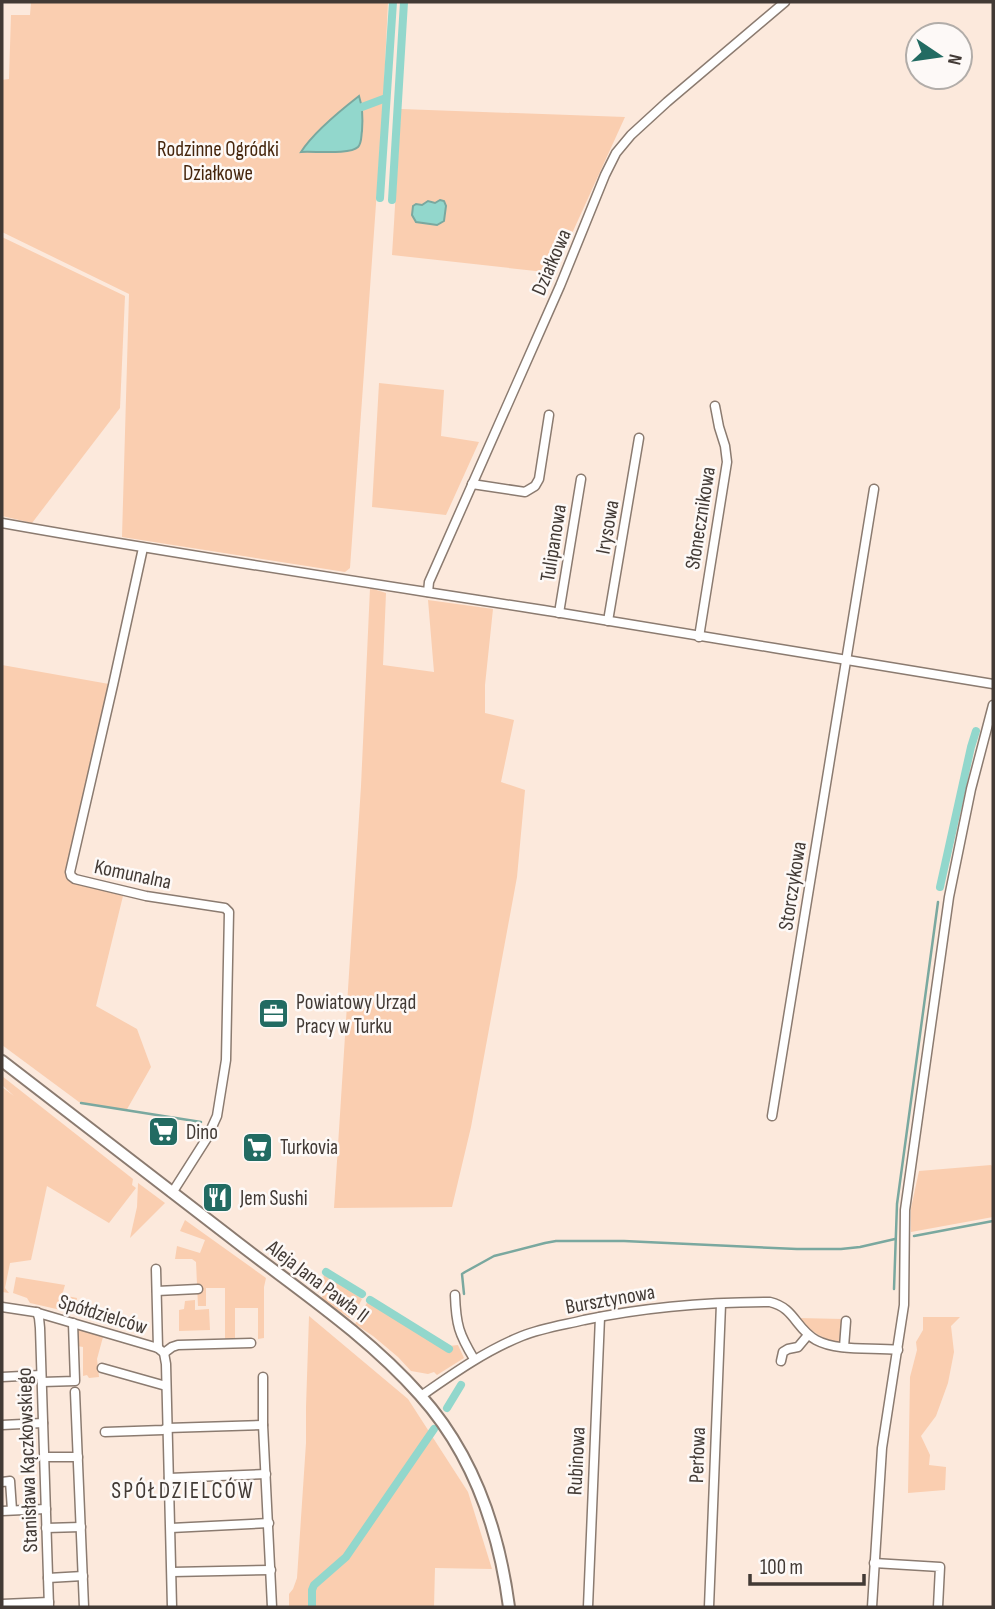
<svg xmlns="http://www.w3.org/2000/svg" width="995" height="1609" viewBox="0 0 995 1609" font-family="'Sofia Sans Condensed',sans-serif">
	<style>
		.green { fill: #faceb0 }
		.water { fill: #92d7cc; stroke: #7aa89f; stroke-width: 2 }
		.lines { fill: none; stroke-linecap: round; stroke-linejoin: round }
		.stream { stroke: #7aa89f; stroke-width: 2.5 }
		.canal { stroke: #92d7cc; stroke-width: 8 }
		.minor-casing { stroke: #8b7b70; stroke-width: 11 }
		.major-casing { stroke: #8b7b70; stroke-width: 14 }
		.minor { stroke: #fff; stroke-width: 8 }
		.major { stroke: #fff; stroke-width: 10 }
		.labels { text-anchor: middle; stroke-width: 5; stroke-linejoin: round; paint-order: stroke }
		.park-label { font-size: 21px; fill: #46260d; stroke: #fdf9f7 }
		.street-label { font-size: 21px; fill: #423a35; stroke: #fdf9f7 }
		.poi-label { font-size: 21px; fill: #423a35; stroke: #fdf9f7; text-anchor: start }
		.neighbourhood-label { font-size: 23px; letter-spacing: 2px; fill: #423a35; stroke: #fdf9f7 }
	</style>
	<rect width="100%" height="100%" fill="#fce9dc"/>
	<!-- green -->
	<g class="green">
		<path d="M31,2H388L383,106L350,568L345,572L122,537L129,294L2,232V80L9,79L11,15H30Z"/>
		<path d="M401,109L625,117L554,273L392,255Z"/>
		<path d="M2,237L125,296L120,408L32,523L2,516Z"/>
		<path d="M379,383L444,390L441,436L479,442L446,515L372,507Z"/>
		<path d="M370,588L386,593L383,665L434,672L428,600L493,609L485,685V713L514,720L501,782L525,790L517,877L471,1127L452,1207L334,1208L361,786Z"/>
		<path d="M2,665L109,684L66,879L123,896L96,1006L137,1029L151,1067L126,1111L79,1102L2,1045Z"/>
		<path d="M2,1076L133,1179L132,1185L136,1188L109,1223L47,1186L31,1260L10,1263L5,1288L9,1293L2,1292V1087L14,1096L2,1085Z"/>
		<path d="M991,1165L993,1167V1217L911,1232V1208L919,1171Z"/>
		<path d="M138,1183L165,1203L130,1238L137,1207Z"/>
		<path d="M185,1220L266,1278L264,1287V1338L258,1339V1308H235V1340H225V1288H206V1306H198L196,1262L192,1259H175L177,1246L200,1253L205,1240L180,1231Z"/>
		<path d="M324,1272L362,1299L353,1316L349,1318L322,1299Z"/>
		<path d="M16,1277L65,1285L62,1295L77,1298L74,1313L30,1303L27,1298L13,1293Z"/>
		<path d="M195,1300V1310L209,1309L210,1330L179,1331V1310L184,1309L185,1301Z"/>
		<path d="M368,1301L442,1344L449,1346L458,1345L464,1358L437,1375L434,1372L428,1374L411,1371L398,1357L373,1336L355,1324Z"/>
		<path d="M309,1316L408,1399L468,1492L492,1569L435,1568L434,1607H289V1594L293,1589L297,1578L306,1443V1407Z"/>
		<path d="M923,1317H960L951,1326L954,1352L948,1383L936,1416L921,1436L930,1455L929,1465L946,1467L945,1490L908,1493L910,1377L917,1350L916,1342L923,1330Z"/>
		<path d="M798,1318L844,1319L842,1343C824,1340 811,1332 798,1318Z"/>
		<path d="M77,1329L103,1337L97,1359L99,1377L89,1378L87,1375L83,1376V1347L77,1346Z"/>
	</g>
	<!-- water -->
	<g class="water">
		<path d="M359,96C363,108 363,118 362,131C361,136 362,143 358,147C350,155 314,151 301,152C313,133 341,110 359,96Z"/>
		<path d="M440,200L444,201L446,206L444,221L437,225L416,222L412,215L413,206L416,204L422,205L428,201L435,203Z"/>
	</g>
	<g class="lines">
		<!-- stream -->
		<g class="stream">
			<path d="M81,1103L201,1122"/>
			<path d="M914,1236L993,1221"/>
			<path d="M894,1289L897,1204L938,902"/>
			<path d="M464,1294L462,1274L465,1272L494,1256L545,1243L556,1241H624L797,1249H841L860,1247L895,1239"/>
		</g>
		<!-- canal -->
		<g class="canal">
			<path d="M362,107L386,98"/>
			<path d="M380,198L393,2"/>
			<path d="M392,200L404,2"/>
			<path d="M940,887L971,747L976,731"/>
			<path d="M326,1272L362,1294"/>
			<path d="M370,1300L449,1349"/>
			<path d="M447,1408L461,1385"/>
			<path d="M312,1607V1590L314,1585L346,1557L434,1429"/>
		</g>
		<defs>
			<g id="minor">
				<path d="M472,484L525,492L535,486L539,479L549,415"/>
				<path d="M2,523C186,556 370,583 555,612C701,635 847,661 993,684"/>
				<path d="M143,548L113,685L70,872L71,876L75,879L146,896L225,908L229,912L226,1060L217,1116L207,1138L172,1193"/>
				<path d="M428,592L429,582L560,286L605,175L616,153L631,135L667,102L785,2"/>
				<path d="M559,613L581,479"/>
				<path d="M608,621L639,438"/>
				<path d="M699,637L727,462L725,446L719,427L715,406"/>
				<path d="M772,1116L874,489"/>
				<path d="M156,1269L158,1348"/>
				<path d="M157,1291L198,1289"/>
				<path d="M455,1295C456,1325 459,1334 474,1359"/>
				<path d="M2,1307L35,1312L158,1348L164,1353L166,1364L172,1607"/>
				<path d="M37,1312L39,1318L40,1328L49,1607"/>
				<path d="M844,1347L846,1321"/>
				<path d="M164,1353L172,1347L178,1345L251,1343"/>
				<path d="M781,1361L783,1352L788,1349L798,1347L808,1335"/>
				<path d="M102,1368L166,1386"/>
				<path d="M2,1377L41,1375"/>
				<path d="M263,1377V1425L272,1607"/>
				<path d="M42,1382L75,1381L73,1323"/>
				<path d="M75,1392L84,1607"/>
				<path d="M421,1396C454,1373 485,1351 522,1336C542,1328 563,1325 584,1320C646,1307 707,1302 770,1302C795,1308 795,1328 816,1340C838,1352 873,1347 898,1350"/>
				<path d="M2,1425L43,1423"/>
				<path d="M105,1432L163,1430L167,1428L263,1425"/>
				<path d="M44,1457H78"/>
				<path d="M169,1478L266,1474"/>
				<path d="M2,1482L10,1481L12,1510"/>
				<path d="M2,1511L46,1509"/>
				<path d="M46,1528L81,1527"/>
				<path d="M171,1528L269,1523"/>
				<path d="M874,1563L940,1567L938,1607"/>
				<path d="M172,1572L271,1570"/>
				<path d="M48,1578L83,1576"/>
				<path d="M2,1604L49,1602"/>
				<path d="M588,1607L600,1317"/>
				<path d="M709,1607L721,1304"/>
				<path d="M872,1607L882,1448L904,1305L905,1210L949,897L971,789L993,705"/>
			</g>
			<path id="major" d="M2,1061C78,1119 153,1178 229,1236C294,1287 365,1333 420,1395C473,1454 499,1531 509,1607"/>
		</defs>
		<!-- minor casing -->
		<use href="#minor" class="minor-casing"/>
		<!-- major casing -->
		<use href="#major" class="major-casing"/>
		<!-- minor -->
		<use href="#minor" class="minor"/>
		<!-- major -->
		<use href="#major" class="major"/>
	</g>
	<!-- icons -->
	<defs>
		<symbol id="office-square" viewBox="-11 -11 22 22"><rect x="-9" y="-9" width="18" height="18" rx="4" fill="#226b62" stroke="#fdf9f7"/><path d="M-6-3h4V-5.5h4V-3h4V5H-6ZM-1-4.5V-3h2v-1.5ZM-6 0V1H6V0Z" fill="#fff"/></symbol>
		<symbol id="supermarket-square" viewBox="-11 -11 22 22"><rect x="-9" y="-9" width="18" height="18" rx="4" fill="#226b62" stroke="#fdf9f7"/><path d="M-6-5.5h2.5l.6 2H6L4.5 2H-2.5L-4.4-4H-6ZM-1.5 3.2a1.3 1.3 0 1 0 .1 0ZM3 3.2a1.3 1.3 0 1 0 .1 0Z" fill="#fff"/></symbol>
		<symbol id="restaurant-square" viewBox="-11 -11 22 22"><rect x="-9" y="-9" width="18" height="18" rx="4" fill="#226b62" stroke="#fdf9f7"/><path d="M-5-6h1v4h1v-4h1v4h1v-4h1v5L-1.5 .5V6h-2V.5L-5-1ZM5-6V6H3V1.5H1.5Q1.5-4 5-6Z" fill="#fff"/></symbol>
	</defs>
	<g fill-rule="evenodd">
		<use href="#office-square" x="256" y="996" width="35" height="35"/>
		<use href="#supermarket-square" x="146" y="1114" width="35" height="35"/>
		<use href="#supermarket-square" x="240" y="1130" width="35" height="35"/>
		<use href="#restaurant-square" x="200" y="1180" width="35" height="35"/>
	</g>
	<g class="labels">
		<!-- park labels -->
		<g class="park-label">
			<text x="218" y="156">Rodzinne Ogródki<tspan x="218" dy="24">Działkowe</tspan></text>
		</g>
		<!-- street labels -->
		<g class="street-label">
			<text transform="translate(551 262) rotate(-67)" y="7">Działkowa</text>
			<text transform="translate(700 518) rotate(-81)" y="7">Słonecznikowa</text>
			<text transform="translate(607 527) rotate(-80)" y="7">Irysowa</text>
			<text transform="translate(553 543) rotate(-81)" y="7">Tulipanowa</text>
			<text transform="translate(133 874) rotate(12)" y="7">Komunalna</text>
			<text transform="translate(792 886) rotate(-81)" y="7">Storczykowa</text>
			<text transform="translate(318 1281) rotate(37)" y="7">Aleja Jana Pawła II</text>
			<text transform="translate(610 1299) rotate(-10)" y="7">Bursztynowa</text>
			<text transform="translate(103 1314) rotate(17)" y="7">Spółdzielców</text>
			<text transform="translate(697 1455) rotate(-88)" y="7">Perłowa</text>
			<text transform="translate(27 1460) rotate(-92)" y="7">Stanisława Kączkowskiego</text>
			<text transform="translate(576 1461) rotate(-87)" y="7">Rubinowa</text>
		</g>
		<!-- poi labels -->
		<g class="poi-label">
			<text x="296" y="1009">Powiatowy Urząd<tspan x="296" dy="24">Pracy w Turku</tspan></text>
			<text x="186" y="1139">Dino</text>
			<text x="280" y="1154">Turkovia</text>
			<text x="240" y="1205">Jem Sushi</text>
		</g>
		<!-- neighbourhood labels -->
		<g class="neighbourhood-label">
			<text x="183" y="1498">SPÓŁDZIELCÓW</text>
		</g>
	</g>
	<!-- border -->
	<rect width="995" height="1609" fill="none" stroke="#423a35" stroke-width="7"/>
	<!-- north arrow -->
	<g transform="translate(939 56) rotate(103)"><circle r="33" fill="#fdf9f7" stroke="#b2ada9" stroke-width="2"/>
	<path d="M0-5L12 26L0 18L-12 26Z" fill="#226b62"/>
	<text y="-10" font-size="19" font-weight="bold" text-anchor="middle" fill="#423a35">N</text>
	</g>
	<!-- scale -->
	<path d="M750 1574v10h114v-10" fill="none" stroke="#423a35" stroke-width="3.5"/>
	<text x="760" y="1574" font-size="21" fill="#423a35" stroke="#fdf9f7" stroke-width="5" paint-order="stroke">100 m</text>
</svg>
